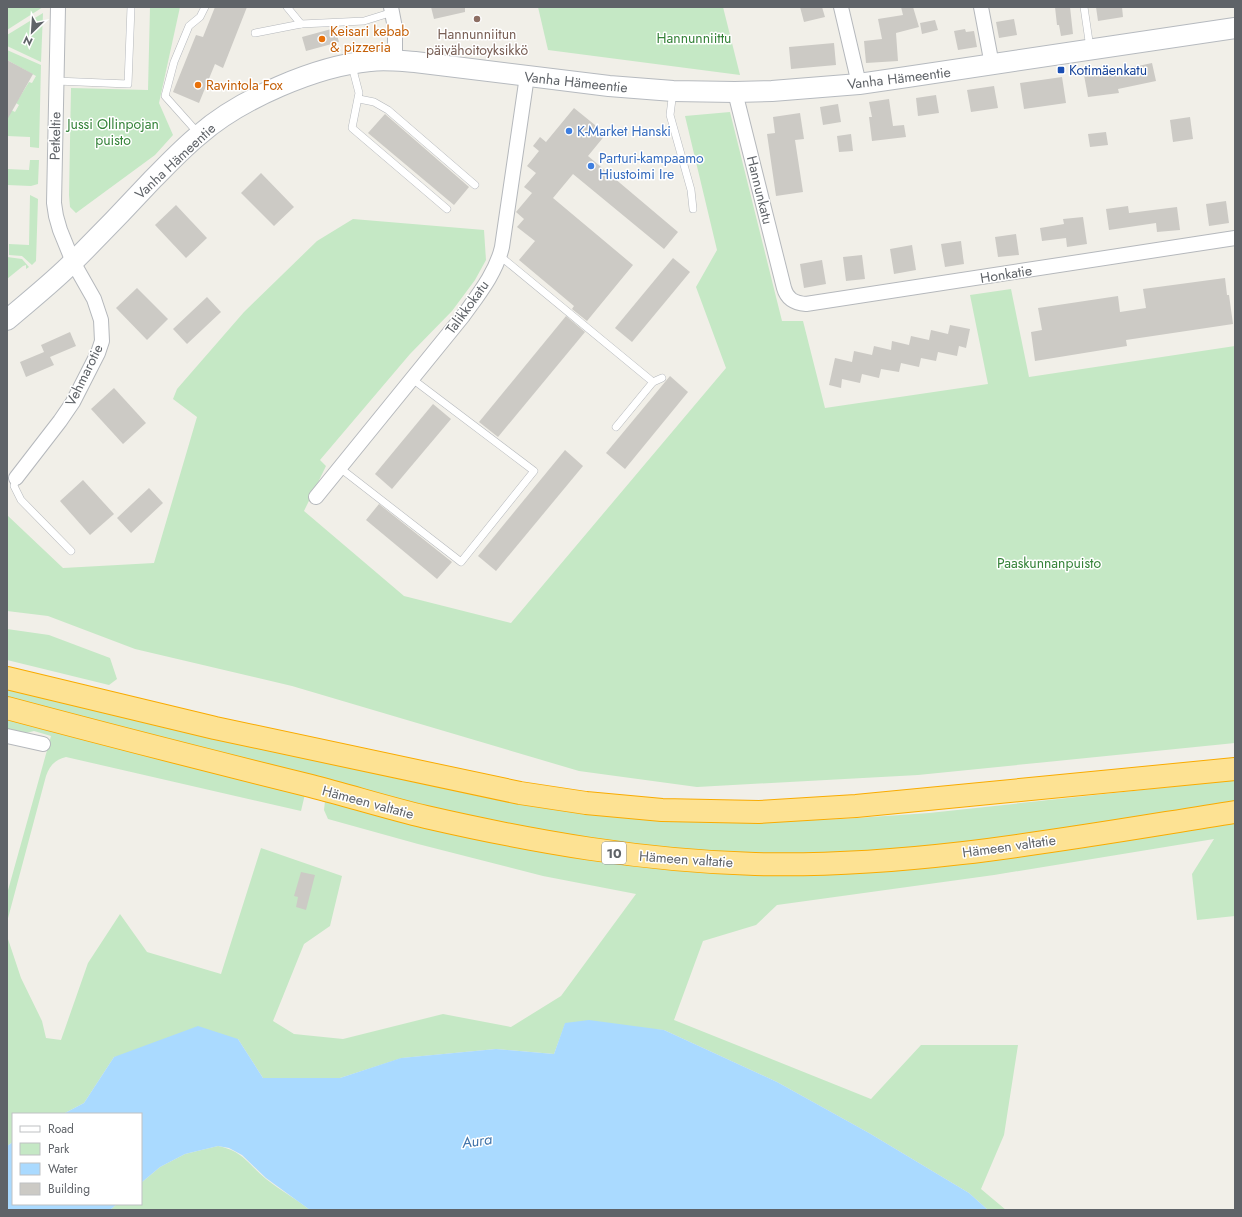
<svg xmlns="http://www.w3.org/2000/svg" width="1242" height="1217" viewBox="0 0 1242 1217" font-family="Jost,sans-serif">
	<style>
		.green { fill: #c5e8c5 }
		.water { fill: #aadaff }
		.building { fill: #cccac5 }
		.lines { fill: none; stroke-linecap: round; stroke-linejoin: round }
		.lane-casing { stroke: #b5b8bc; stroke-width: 8 }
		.street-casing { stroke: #b5b8bc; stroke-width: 16 }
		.secondary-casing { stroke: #b6babf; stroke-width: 22 }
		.highway-casing { stroke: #f9ab00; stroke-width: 24 }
		.lane { stroke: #fff; stroke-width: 7 }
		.street { stroke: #fff; stroke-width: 14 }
		.secondary { stroke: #fff; stroke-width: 20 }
		.highway { stroke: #fde293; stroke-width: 22 }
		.education-dot { fill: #8d6e63; stroke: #fff; stroke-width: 1.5 }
		.food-dot { fill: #e8710a; stroke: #fff; stroke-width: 1.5 }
		.transit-dot { fill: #1a4fb4; stroke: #fff; stroke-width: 1.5 }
		.shop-dot { fill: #3f7fe0; stroke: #fff; stroke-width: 1.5 }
		.labels { text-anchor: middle; stroke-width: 3; stroke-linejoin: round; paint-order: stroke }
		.shield { fill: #fff; stroke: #8f9295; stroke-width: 1 }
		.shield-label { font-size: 13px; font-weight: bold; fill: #5f6368 }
		.food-label { font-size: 14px; fill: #c56008; stroke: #fff; text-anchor: start }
		.education-label { font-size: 14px; fill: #785e54; stroke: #fff }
		.park-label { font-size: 14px; fill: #348238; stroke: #fff }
		.transit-label { font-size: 14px; fill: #164399; stroke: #fff; text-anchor: start }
		.street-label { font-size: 14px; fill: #5f6368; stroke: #fff }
		.shop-label { font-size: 14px; fill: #366cbe; stroke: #fff; text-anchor: start }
		.water-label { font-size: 15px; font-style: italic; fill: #4174aa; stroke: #fff }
	</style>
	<rect width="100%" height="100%" fill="#f1efe8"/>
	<!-- green -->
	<g class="green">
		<path d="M7,7H43L7,30Z"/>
		<path d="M150,7H180L159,103L173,135L155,155L76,213L70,207L69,195L71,88L148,90Z"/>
		<path d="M538,7H723L740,75L548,50Z"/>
		<path d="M43,13L41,62L7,46V35Z"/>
		<path d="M7,50L41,65L39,148L30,147V137L7,136V108L15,112L19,105L16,103L29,82L32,83L36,76L7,60Z"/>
		<path d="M730,112L782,321H803L825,408L988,384L970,295L1011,289L1029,377L1235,346V743L918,775L697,787L579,771L292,686L135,649L48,616L7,611V515L63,568L154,563L197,417L173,399L177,389L244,312L317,241L353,219L484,230L486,260L475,280L452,311L410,354L320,460L326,466L304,511L404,596L511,623L726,368L696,287L717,250L685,116Z"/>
		<path d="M30,160H39L38,184L31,186L7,185V169L29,170Z"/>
		<path d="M30,195L38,199L36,261L32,265L22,256L9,255V244L29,245Z"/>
		<path d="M7,257L22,259L29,267L26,269V265L23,266L7,279Z"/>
		<path d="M7,629L49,635L110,658L117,679L109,685L7,660Z"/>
		<path d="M7,686L210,736L756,822L842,819L929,813L1235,780V803L1113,822L938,846L843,854H754L659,848L553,835L424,805L208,750L7,698Z"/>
		<path d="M7,719L305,794L301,811L66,757C55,760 50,765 46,776L7,922V894L51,736L34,731L22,734L7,731Z"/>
		<path d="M325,801L755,874L1235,823V916L1197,920L1192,874L1214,839L994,875L777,905L756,925L703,941L674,1020L871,1099L921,1045H1018L1004,1135L981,1189L1006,1210H988L969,1193L869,1133L777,1082L664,1030L565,1024L554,1054L496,1049L402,1058L340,1078H263L238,1039L114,1057L84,1103L63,1114H13V1142L7,1146V936L21,978L42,1021L46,1038L61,1040L88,963L120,914L147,952L221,974L261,848L342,876L330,926L304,944L273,1021L294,1034L343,1039L443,1014L511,1027L561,996L636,894L543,876L418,844L328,819L324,810Z"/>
		<path d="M218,1146C243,1151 248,1164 266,1179C280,1190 296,1199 310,1210H110L117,1204H141V1183L160,1167L185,1154Z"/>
	</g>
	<!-- water -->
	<g class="water">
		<path d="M589,1020L664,1030L777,1082L869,1133L969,1193L988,1210H310L266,1178L242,1155L229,1148L218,1146L185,1154L160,1167L141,1183V1114H63L84,1103L114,1057L198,1026L238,1039L263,1078H340L401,1058L496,1049L554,1054L565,1023Z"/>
		<path d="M13,1142V1204H117L110,1210H7V1146Z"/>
	</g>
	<!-- building -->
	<g class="building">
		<path d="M215,7H247L223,68L215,64L199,103L173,92L196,35L203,37Z"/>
		<path d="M431,7H465V12L434,19Z"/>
		<path d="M800,7H822L825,17L804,22Z"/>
		<path d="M901,7H913L919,27L896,33L898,61L866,63L864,41L882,39L878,19L903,15Z"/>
		<path d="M1055,7H1070L1073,34L1061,36L1059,25H1057Z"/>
		<path d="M1096,7H1122L1123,17L1098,21Z"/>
		<path d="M1014,19L1017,35L999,38L996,22Z"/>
		<path d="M935,20L938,30L922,34L920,23Z"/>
		<path d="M335,28L339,42L306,51L302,37Z"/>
		<path d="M965,29L966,32L974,31L977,47L958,50L954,31Z"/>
		<path d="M834,43L836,65L791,69L789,47Z"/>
		<path d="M7,60L33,74L7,120Z"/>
		<path d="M1152,63L1156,81L1118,89L1119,93L1088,97L1084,75L1115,71Z"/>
		<path d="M1062,77L1066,103L1024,109L1020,83Z"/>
		<path d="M994,86L998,108L971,112L967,90Z"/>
		<path d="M936,95L939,113L918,116L916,98Z"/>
		<path d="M889,99L893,126L904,125L906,137L872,141L869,117H872L869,102Z"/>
		<path d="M838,104L841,122L823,125L820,107Z"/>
		<path d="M574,108L606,134L588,156L678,232L664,249L573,174L553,198L633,265L587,321L572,309L574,306L519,260L535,241L517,227L524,219L516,212L532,193L524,187L536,173L527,166L539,151L533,146L540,137L546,142Z"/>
		<path d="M800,113L804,139L795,140L803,192L776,196L767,134L775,133L773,117Z"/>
		<path d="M385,114L469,187L454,205L368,133Z"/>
		<path d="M1190,117L1193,139L1173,142L1170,120Z"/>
		<path d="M1106,132L1108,145L1090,147L1088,134Z"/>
		<path d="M851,134L853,151L839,152L837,136Z"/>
		<path d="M261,173L294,207L274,226L241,193Z"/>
		<path d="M1226,201L1229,223L1209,226L1206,204Z"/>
		<path d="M176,205L207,238L186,258L155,225Z"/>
		<path d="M1128,206L1129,213L1177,207L1180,230L1157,232L1156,223L1109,230L1106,209Z"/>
		<path d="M1083,217L1087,244L1067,247L1066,238L1042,241L1040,228L1064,224L1063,219Z"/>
		<path d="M1016,234L1019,255L998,257L995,237Z"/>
		<path d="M961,241L964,264L945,267L941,244Z"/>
		<path d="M912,245L916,270L894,274L890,249Z"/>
		<path d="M862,255L865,279L846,281L843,257Z"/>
		<path d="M673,258L690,272L632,342L615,328Z"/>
		<path d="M822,260L826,284L804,288L800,264Z"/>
		<path d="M1225,278L1227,295H1229L1233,324L1126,340L1127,346L1035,361L1031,332L1042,330L1038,308L1118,296L1120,312L1146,308L1143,289Z"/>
		<path d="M137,288L168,319L147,340L116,308Z"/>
		<path d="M207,297L221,312L187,344L173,329Z"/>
		<path d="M566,316L585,332L498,437L479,422Z"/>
		<path d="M950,325L970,329L966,348L959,346L957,356L938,352L936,361L921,358L919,367L901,363L899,372L881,369L879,378L862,374L860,383L842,379L841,388L829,385L835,358L852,362L854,351L872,355L874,346L891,350L892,341L909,345L911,336L929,340L931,330L948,334Z"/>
		<path d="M70,332L76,346L50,357L54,365L26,377L20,362L44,352L41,345Z"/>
		<path d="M670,376L688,392L625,469L606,453Z"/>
		<path d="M114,388L146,423L123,444L91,409Z"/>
		<path d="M433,404L451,419L392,489L375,474Z"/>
		<path d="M565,450L583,466L496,571L478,556Z"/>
		<path d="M83,480L114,514L90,535L60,501Z"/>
		<path d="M149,488L163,503L131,533L117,518Z"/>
		<path d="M379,504L452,562L437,579L366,520Z"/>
		<path d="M301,872L315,875L306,910L296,907L298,897L294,896Z"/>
	</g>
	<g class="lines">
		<defs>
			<g id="lane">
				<path d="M287,7L301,24"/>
				<path d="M1084,7L1090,48"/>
				<path d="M255,33L301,24L364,21L393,12"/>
				<path d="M352,66L359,93L352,128L447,209"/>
				<path d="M56,81L128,84L131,7"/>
				<path d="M673,91L670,115L691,190L693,209"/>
				<path d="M359,99L374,102L388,110L475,185"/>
				<path d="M198,133L165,96L174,62L189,26L200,17L205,7"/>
				<path d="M500,256L653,382"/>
				<path d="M616,427L653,382L662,378"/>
				<path d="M340,468L461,562L534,471L411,378"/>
				<path d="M16,478L14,486L21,500L71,551"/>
			</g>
			<g id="street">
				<path d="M391,7L395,28V60"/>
				<path d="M841,7L859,84"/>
				<path d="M981,7L992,65"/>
				<path d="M735,92L784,288C787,299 794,303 806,304L1235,238"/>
				<path d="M16,478L60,421L73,402L98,353L102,341L101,320L94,299L73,262L60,230L56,216L54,203L58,7"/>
				<path d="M316,497L463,316C478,295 496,273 502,247L527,76"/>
				<path d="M7,736L43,744"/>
			</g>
			<path id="secondary" d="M7,320C29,301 52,283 73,262C100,235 127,207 153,179C168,164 183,148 199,135C240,99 316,66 370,61C385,59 400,61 415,62L609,86L673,91L735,92L772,91L859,84L907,77L1235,28"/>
			<g id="highway">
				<path d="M7,678L215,728L520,793L586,803L662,810L759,812L856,806L1235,769"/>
				<path d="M7,708C108,735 210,761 311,786C350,796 388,808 426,817C535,842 644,861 755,864C916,868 1076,837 1235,812"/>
			</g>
		</defs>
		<!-- lane casing -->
		<use href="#lane" class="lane-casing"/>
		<!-- street casing -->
		<use href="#street" class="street-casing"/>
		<!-- secondary casing -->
		<use href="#secondary" class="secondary-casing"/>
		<!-- highway casing -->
		<use href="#highway" class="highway-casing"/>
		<!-- lane -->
		<use href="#lane" class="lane"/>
		<!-- street -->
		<use href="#street" class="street"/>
		<!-- secondary -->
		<use href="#secondary" class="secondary"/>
		<!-- highway -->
		<use href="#highway" class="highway"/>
	</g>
	<!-- markers -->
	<circle class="education-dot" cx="477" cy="19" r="4"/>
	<g class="food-dot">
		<circle cx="322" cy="39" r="4"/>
		<circle cx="198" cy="85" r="4"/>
	</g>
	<rect class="transit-dot" x="1057" y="66" width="8" height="8" rx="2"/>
	<g class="shop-dot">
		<circle cx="569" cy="131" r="4"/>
		<circle cx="591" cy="166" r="4"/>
	</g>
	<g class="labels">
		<!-- shield labels -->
		<rect class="shield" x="602" y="842" width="24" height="22" rx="3"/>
		<g class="shield-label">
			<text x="614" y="858">10</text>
		</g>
		<!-- food labels -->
		<g class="food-label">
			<text x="330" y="36">Keisari kebab<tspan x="330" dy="16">&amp; pizzeria</tspan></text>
			<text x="206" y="90">Ravintola Fox</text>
		</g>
		<!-- education labels -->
		<g class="education-label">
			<text x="477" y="39">Hannunniitun<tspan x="477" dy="16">päivähoitoyksikkö</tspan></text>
		</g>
		<!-- park labels -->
		<g class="park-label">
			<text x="694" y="43">Hannunniittu</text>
			<text x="113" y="129">Jussi Ollinpojan<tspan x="113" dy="16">puisto</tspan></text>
			<text x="1049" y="568">Paaskunnanpuisto</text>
		</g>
		<!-- transit labels -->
		<g class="transit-label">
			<text x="1069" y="75">Kotimäenkatu</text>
		</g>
		<!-- street labels -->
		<g class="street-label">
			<text transform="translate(899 78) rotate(-7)" y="5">Vanha Hämeentie</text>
			<text transform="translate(576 82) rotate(6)" y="5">Vanha Hämeentie</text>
			<text transform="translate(55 136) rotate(-89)" y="5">Petkeltie</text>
			<text transform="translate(175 161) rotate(-43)" y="5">Vanha Hämeentie</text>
			<text transform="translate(760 190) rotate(76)" y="5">Hannunkatu</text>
			<text transform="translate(1006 274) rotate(-9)" y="5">Honkatie</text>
			<text transform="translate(467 307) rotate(-54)" y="5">Talikkokatu</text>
			<text transform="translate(84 375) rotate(-64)" y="5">Vehmarotie</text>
			<text transform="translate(368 802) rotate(15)" y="5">Hämeen valtatie</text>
			<text transform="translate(1009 846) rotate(-8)" y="5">Hämeen valtatie</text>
			<text transform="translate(686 859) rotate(4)" y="5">Hämeen valtatie</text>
		</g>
		<!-- shop labels -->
		<g class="shop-label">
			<text x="577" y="136">K-Market Hanski</text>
			<text x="599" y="163">Parturi-kampaamo<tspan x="599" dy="16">Hiustoimi Ire</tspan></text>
		</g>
		<!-- water labels -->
		<g class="water-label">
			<text transform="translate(477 1141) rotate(-8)" y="5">Aura</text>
		</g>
	</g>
	<!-- border -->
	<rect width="1242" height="1217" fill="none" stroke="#5f6368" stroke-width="16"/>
	<!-- legend -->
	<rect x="12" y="1113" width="130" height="92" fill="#ffffff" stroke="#bfc1c3"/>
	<rect x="20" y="1126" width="20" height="6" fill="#ffffff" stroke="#bfc1c3"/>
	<text x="48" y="1133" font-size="12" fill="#5f6368">Road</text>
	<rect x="20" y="1143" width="20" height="12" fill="#c5e8c5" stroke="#bfc1c3"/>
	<text x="48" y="1153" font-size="12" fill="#5f6368">Park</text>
	<rect x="20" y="1163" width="20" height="12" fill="#aadaff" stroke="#bfc1c3"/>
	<text x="48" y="1173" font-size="12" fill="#5f6368">Water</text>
	<rect x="20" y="1183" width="20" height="12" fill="#cccac5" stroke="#bfc1c3"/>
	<text x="48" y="1193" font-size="12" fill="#5f6368">Building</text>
	<!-- north arrow -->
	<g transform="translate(32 32) rotate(205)" stroke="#ffffff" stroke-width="3" paint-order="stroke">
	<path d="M0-3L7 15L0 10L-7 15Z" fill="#5f6368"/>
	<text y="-6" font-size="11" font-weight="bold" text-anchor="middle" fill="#5f6368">N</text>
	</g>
</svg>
